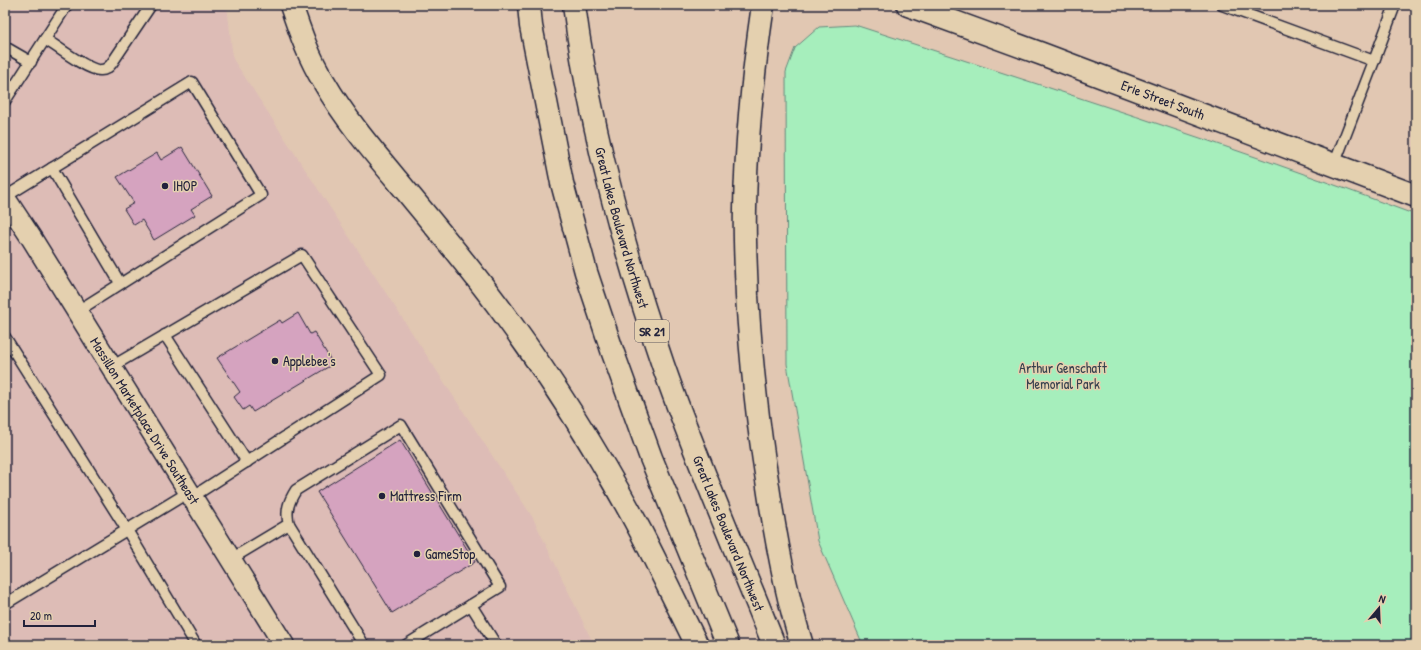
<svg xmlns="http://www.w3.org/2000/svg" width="1421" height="650" viewBox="0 0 1421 650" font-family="'Patrick Hand',sans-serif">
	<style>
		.built { fill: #ddbcb6 }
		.green { fill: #a6eebc; stroke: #64887c }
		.building { fill: #d5a3bf; stroke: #22223b }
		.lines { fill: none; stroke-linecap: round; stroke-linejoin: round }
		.service-casing { stroke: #22223b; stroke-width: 13 }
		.minor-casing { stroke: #22223b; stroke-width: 23 }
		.secondary-casing { stroke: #22223b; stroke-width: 25 }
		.motorway-casing { stroke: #22223b; stroke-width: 25 }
		.service { stroke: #e4d0af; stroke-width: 10 }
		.minor { stroke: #e4d0af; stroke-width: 20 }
		.secondary { stroke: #e4d0af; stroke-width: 22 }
		.motorway { stroke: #e4d0af; stroke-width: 22 }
		.poi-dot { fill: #22223b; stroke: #e4d0af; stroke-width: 1.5 }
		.labels { text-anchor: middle; stroke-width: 3; stroke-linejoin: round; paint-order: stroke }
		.shield { fill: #e4d0af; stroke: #5c565e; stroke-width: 1 }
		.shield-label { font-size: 13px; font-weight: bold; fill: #22223b }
		.street-label { font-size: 14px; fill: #22223b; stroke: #e4d0af }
		.poi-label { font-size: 14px; fill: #22223b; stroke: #e4d0af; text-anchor: start }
		.park-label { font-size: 14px; fill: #36414e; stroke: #e4d0af }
	</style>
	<rect width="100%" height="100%" fill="#e1c7b2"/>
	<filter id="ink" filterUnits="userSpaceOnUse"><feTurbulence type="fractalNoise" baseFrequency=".025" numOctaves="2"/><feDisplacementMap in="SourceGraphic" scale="8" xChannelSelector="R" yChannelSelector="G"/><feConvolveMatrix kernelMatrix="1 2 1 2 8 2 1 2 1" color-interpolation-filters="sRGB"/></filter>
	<g filter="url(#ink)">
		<!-- built -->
		<path class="built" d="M5,5H227L233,59L533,518L594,645H5Z"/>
		<!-- green -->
		<path class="green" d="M855,25C1043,86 1231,145 1416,215V645H863L818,541L787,364L786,72L795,48L819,27Z"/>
		<!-- building -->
		<g class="building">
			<path d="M182,147L212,196L191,209L195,215L154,240L142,220L134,225L124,209L134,203L117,177L157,153L161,160Z"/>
			<path d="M298,313L310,334L314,332L333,364L253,412L249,406L243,410L234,397L240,392L217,358L280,320L282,323Z"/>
			<path d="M400,440L475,562L392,613L317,492Z"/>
		</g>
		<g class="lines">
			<defs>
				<g id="service">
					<path d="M67,5L45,39C56,46 90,72 101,70C106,70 109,67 112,63L151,5"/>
					<path d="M1222,5L1374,61L1334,165"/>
					<path d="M5,47L31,62"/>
					<path d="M1374,61L1395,5"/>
					<path d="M5,101L45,39"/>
					<path d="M52,168L120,283"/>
					<path d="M5,197L192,82L261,195L76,312"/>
					<path d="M165,335L247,462"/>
					<path d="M5,337L127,530L196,645"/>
					<path d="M111,367L302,255L381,375L192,497"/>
					<path d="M289,524L364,645"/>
					<path d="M231,559L289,524C285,511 289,501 296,490L401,425L500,587L406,645"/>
					<path d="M5,604L189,492"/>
					<path d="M471,605L496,645"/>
				</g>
				<g id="minor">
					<path id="s1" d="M5,198L32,239L284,645"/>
				</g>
				<g id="secondary">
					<path id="s2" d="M908,5L1042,54L1416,196"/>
				</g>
				<g id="motorway">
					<path d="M291,5C300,32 309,58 324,82C344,117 371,149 397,180C435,226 474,272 509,321C558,388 602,459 641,532C660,569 678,607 697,645"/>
					<path d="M529,5L531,26L562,183L586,272L613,353L651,458L728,645"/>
					<path id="s3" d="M574,5C590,128 623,248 663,365C696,460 737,552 774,645"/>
					<path d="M763,5C753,73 746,140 745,209C744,238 746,267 747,296C751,358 757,419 767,480C775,535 785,592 802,645"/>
				</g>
			</defs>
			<!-- service casing -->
			<use href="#service" class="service-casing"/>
			<!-- minor casing -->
			<use href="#minor" class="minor-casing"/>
			<!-- secondary casing -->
			<use href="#secondary" class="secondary-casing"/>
			<!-- motorway casing -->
			<use href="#motorway" class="motorway-casing"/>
			<!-- service -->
			<use href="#service" class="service"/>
			<!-- minor -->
			<use href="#minor" class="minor"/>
			<!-- secondary -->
			<use href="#secondary" class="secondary"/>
			<!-- motorway -->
			<use href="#motorway" class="motorway"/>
		</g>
	</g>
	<!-- markers -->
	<g class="poi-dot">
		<circle cx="165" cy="186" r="4"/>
		<circle cx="275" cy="361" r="4"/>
		<circle cx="382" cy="496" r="4"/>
		<circle cx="417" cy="554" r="4"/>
	</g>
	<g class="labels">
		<!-- shield labels -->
		<rect class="shield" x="635" y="320" width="34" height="22" rx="3"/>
		<g class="shield-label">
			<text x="652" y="336">SR 21</text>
		</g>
		<!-- street labels -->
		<g class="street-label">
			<text dy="5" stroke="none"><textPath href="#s2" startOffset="272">Erie Street South</textPath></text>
			<text dy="5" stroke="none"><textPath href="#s3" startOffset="228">Great Lakes Boulevard Northwest</textPath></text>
			<text dy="5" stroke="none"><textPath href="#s1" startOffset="263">Massillon Marketplace Drive Southeast</textPath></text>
			<text dy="5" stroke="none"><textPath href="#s3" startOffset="552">Great Lakes Boulevard Northwest</textPath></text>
		</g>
		<!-- poi labels -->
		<g class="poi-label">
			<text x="173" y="191">IHOP</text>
			<text x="283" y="366">Applebee's</text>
			<text x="390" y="501">Mattress Firm</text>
			<text x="425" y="559">GameStop</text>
		</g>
		<!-- park labels -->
		<g class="park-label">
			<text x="1063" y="373">Arthur Genschaft<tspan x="1063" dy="16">Memorial Park</tspan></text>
		</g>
	</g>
	<!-- margin -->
	<rect width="1421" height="650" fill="none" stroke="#e4d0af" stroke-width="20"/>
	<rect x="10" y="10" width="1401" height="630" fill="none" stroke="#22223b" stroke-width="1.5" filter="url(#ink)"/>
	<!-- north arrow -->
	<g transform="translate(1379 608) rotate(19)" stroke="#e4d0af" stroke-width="3" paint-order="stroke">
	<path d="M0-3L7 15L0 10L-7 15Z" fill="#22223b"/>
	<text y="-6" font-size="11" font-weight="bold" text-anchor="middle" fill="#22223b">N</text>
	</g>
	<!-- scale -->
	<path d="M24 620v6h71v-6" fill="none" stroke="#22223b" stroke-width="2"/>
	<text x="30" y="620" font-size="12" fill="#22223b" stroke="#e4d0af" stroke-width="3" paint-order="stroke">20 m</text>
</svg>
